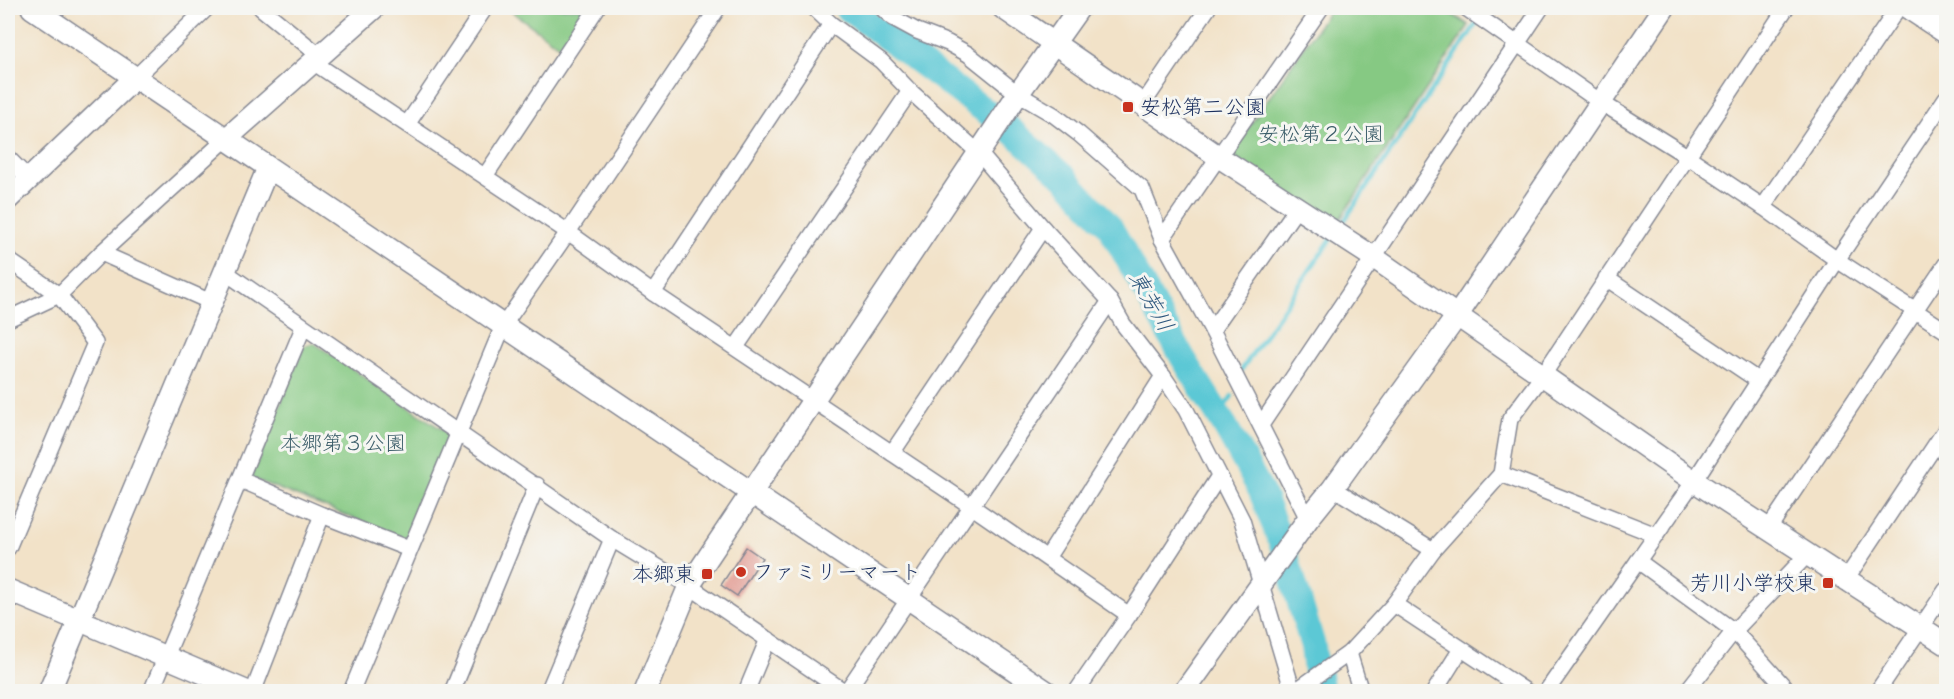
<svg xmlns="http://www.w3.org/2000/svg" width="1954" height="699" viewBox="0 0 1954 699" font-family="'Patrick Hand','Klee One',sans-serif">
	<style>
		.green { fill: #86c983; stroke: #507c70; stroke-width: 1.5 }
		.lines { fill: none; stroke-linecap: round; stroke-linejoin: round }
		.stream { stroke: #5cc8d5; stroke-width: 4.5 }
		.river { stroke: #5cc8d5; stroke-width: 26 }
		.building { fill: #e29d94 }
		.street-casing { stroke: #868893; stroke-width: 18 }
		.secondary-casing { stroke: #868893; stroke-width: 24 }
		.street { stroke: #fff; stroke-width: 15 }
		.secondary { stroke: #fff; stroke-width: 21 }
		.poi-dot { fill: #c8321e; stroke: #f6f6f2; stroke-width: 2 }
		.labels { text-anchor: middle; stroke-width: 6; stroke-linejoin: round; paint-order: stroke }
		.poi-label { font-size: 21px; fill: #1b2f5e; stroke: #f6f6f2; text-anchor: start }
		.park-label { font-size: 21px; fill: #3b5d69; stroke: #f6f6f2 }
		.water-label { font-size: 22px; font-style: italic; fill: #2b557c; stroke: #f6f6f2 }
	</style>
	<rect width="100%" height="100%" fill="#f6f6f2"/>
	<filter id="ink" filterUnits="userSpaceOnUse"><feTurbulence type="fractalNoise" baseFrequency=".0167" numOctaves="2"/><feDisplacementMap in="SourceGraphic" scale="12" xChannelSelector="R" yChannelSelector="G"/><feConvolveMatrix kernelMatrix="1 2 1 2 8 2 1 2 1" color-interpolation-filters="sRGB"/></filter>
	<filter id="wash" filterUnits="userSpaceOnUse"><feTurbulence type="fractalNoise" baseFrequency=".008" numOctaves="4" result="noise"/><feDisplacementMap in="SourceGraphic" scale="24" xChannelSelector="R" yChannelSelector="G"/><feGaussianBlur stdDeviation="1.35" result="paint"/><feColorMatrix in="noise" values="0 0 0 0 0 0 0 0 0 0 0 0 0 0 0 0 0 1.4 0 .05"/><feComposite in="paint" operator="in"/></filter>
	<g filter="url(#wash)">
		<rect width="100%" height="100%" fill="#f2e2c8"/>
		<!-- green -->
		<g class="green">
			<path d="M507,8H591L563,49Z"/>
			<path d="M1331,8H1442L1469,25L1338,222H1328L1234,159L1233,150Z"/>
			<path d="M314,343L447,433L450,443L406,539L251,478L304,346Z"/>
		</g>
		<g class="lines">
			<!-- stream -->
			<g class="stream">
				<path d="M1340,227L1487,8"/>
				<path d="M1240,372L1333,236"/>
				<path d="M1219,415L1232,396"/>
			</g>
			<!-- river -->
			<path class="river" d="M847,8L1011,130L1065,178L1110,227L1183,358L1225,426L1261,491L1284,550L1313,646L1316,672L1319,675L1322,692"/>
		</g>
		<g id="blocks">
			<!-- building -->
			<path class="building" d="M746,547L762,558L737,596L721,585Z"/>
		</g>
	</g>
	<g filter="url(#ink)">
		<use href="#blocks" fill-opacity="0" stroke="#868893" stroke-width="1.5"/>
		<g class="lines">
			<defs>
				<g id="street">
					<path d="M261,8L320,56"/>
					<path d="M814,8L831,24L881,61L910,91L979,153L1043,228L1110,301L1123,324L1163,376L1186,410L1242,520L1293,692"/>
					<path d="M882,8L893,18L917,31L948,43L968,54L1018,94L1054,115L1079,134L1142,189L1162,239L1212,330L1308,519"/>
					<path d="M1466,8L1602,103L1687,156L1763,207L1837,260L1946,331"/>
					<path d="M313,62L568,232L653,293L971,506L1129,615"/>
					<path d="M136,77L207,8"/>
					<path d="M1143,104L1208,8"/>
					<path d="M408,123L485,8"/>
					<path d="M8,158L29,179"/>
					<path d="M485,176L597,8"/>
					<path d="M1763,207L1898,8"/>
					<path d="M1162,239L1321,8"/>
					<path d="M101,253L213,303"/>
					<path d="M8,260L59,295L95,343L8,548"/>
					<path d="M225,272L612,539L689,586L845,692"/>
					<path d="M1606,278L1759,381"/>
					<path d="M653,293L831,24"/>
					<path d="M8,319L59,295L101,253L226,139"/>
					<path d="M1212,330L1297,208"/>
					<path d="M736,347L910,91"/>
					<path d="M1261,425L1541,8"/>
					<path d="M892,453L1043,228"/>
					<path d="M1501,474L1656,535"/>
					<path d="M241,480L322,515"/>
					<path d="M1333,488L1433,550"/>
					<path d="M1769,528L1946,264"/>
					<path d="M1047,558L1163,376"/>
					<path d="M1638,561L1734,631L1789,692"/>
					<path d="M1846,579L1946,429"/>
					<path d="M1394,604L1527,692"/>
					<path d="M1349,653L1361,692"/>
					<path d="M151,692L303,328"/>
					<path d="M253,692L322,515L409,549"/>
					<path d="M351,692L503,326L568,232L718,8"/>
					<path d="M452,692L537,485"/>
					<path d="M548,692L612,539"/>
					<path d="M746,692L768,639"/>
					<path d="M846,692L1110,301"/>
					<path d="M1076,692L1129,615L1219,476"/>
					<path d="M1294,692L1349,653L1394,604L1433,550L1501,474L1510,419L1543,375L1786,8"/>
					<path d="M1434,692L1461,649"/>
					<path d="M1546,692L1694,481L1837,260L1946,98"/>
					<path d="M1686,692L1734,631L1808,554"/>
					<path d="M1877,692L1946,590"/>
				</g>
				<g id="secondary">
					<path d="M32,8L1047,692"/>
					<path d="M1003,8L1219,157L1373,257L1694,481L1946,644"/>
					<path d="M1908,8L1946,33"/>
					<path d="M226,139L374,8"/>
					<path d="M8,199L136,77"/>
					<path d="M8,590L248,692"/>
					<path d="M49,692L268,168"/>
					<path d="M645,692L689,586L1018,94L1079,8"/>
					<path d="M1184,692L1308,519L1333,488L1457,316L1664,8"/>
				</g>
			</defs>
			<!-- street casing -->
			<use href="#street" class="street-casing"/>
			<!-- secondary casing -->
			<use href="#secondary" class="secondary-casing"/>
			<!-- street -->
			<use href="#street" class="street"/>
			<!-- secondary -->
			<use href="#secondary" class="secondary"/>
		</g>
	</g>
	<!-- markers -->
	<g class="poi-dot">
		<rect x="1122" y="101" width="12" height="12" rx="3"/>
		<circle cx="741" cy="572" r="6"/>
		<rect x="701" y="568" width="12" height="12" rx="3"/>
		<rect x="1822" y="577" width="12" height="12" rx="3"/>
	</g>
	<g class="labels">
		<!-- poi labels -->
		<g class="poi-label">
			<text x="1140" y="114">安松第二公園</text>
			<text x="753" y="579">ファミリーマート</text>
			<text x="695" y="581" text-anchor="end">本郷東</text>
			<text x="1816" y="590" text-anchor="end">芳川小学校東</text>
		</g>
		<!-- park labels -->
		<g class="park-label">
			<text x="1321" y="141">安松第２公園</text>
			<text x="343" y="450">本郷第３公園</text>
		</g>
		<!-- water labels -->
		<g class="water-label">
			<text transform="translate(1152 301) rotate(60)" y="8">東芳川</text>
		</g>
	</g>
	<!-- margin -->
	<rect width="1954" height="699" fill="none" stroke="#f6f6f2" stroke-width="30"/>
</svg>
